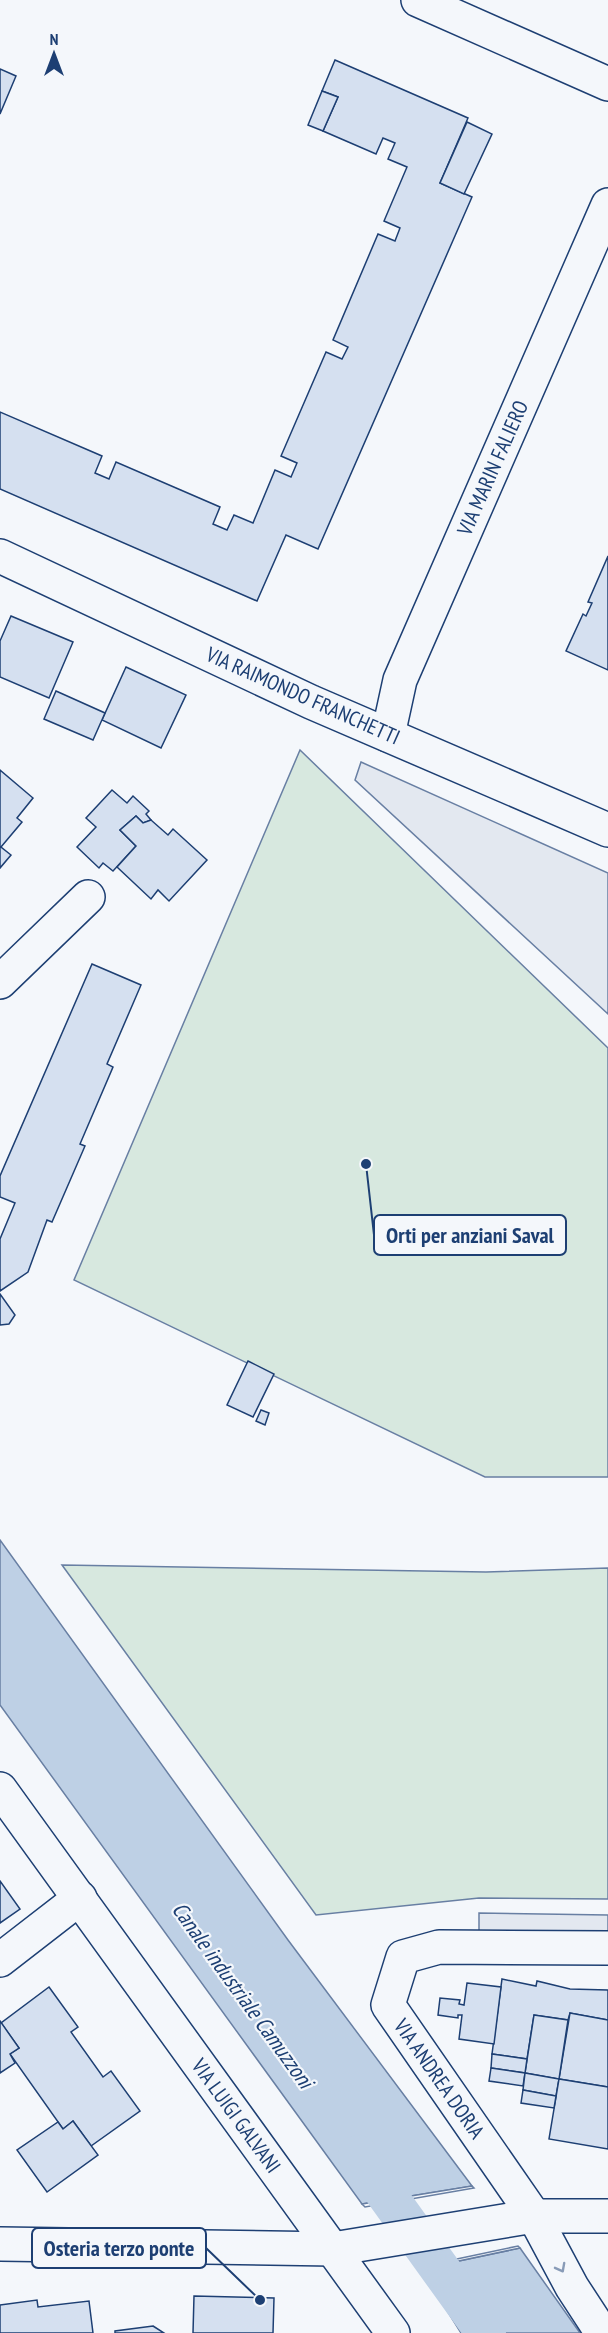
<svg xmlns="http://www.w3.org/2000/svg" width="608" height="2333" viewBox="0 0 608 2333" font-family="'PT Sans Narrow',sans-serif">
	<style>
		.green { fill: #d7e8df; stroke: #687fa3; stroke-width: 1.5 }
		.parking { fill: #e3e8f0; stroke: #687fa3; stroke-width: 1.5 }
		.water { fill: #bed0e5; stroke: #687fa3; stroke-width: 1.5 }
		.pier { fill: #f4f7fb; stroke: #687fa3; stroke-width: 1.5 }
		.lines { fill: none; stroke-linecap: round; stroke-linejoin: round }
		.canal { stroke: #bed0e5; stroke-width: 40 }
		.building { fill: #d5e0f0; stroke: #1d3f73; stroke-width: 1.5 }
		.minor-casing { stroke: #1d3f73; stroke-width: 36 }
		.minor { stroke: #f4f7fb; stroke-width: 33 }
		.oneway { stroke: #889bb7 }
		.labels { text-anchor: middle; stroke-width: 4.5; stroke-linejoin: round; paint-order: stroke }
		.street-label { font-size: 21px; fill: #1d3f73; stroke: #f4f7fb }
		.water-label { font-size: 22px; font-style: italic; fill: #1d3f73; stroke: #f4f7fb }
		.leader { fill: none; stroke: #1d3f73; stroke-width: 2 }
		.callout-dot { fill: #1d3f73; stroke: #f4f7fb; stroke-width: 2 }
		.callout { fill: #f4f7fb; stroke: #1d3f73; stroke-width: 2 }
		.callout-label { font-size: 22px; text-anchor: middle; font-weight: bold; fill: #1d3f73 }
	</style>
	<rect width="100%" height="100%" fill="#f4f7fb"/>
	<!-- green -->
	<g class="green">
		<path d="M300,750L608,1048V1477H485L74,1280Z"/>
		<path d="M62,1565L486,1572L608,1568V1899L479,1898L316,1915Z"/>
	</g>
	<!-- parking -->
	<g class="parking">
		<path d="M361,762L608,873V1014L355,780Z"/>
		<path d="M479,1913L608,1915V1943L479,1940Z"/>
	</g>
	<!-- water -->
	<g class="water">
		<path d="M0,1540L288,1940L472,2186L362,2204L0,1705Z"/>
		<path d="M520,2248L580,2333H461L421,2269Z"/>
	</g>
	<!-- pier -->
	<g class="pier">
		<path d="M472,2186L474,2188L365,2207L362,2204Z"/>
		<path d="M518,2246L520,2248L421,2269L419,2267Z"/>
	</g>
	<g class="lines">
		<!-- canal -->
		<path class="canal" d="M358,2155L486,2333"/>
	</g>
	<!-- building -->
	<g class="building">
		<path d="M335,60L468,118L440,183L472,197L318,549L286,535L257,601L0,489V412L102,456L95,473L109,479L116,462L220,507L213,524L227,530L234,515L253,523L275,470L291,477L297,463L281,456L326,352L342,359L348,347L333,340L378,234L395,241L400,228L384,221L407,167L388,159L395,143L383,138L376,154L323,131L338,97L322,91Z"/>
		<path d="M0,69L16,76L0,114Z"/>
		<path d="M322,91L338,97L323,131L308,125Z"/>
		<path d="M467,122L492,134L464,194L440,183Z"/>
		<path d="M608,556V670L566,651L583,614L586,616L592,603L588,602Z"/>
		<path d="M11,616L73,642L49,698L0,677V641Z"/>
		<path d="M126,667L186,695L161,748L102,720Z"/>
		<path d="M56,691L105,713L93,740L44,719Z"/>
		<path d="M0,770L33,798L17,818L22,822L1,847L11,855L0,868Z"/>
		<path d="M112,790L127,803L133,796L149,811L146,814L151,820L143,823L136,816L120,830L136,846L113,871L103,863L99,868L77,847L96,827L86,818Z"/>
		<path d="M136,816L143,823L151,820L168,835L173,829L207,860L169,901L158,890L151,899L117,867L136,846L120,830Z"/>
		<path d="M92,964L141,985L107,1064L113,1067L80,1144L85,1146L52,1222L47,1220L28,1272L0,1291V1239L15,1203L0,1197V1176Z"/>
		<path d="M0,1294L15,1315L9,1324L0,1325Z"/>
		<path d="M248,1361L274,1374L253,1417L227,1405Z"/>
		<path d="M261,1410L269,1413L265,1425L256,1421Z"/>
		<path d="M0,1881L20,1909L0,1923Z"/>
		<path d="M502,1979L536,1986L537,1981L570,1989L608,1990V2020L570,2013L568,2020L534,2015L527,2059L492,2054Z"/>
		<path d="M467,1983L501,1987L494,2044L459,2039L462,2015H458V2018L438,2015L440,1998L460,2000L459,2004L464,2005Z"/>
		<path d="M49,1987L78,2027L71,2032L103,2077L111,2071L140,2111L91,2146L73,2121L63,2129L10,2054L19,2048L1,2023Z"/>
		<path d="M570,2013L608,2020V2087L559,2079Z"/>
		<path d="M534,2015L568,2020L559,2079L525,2073Z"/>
		<path d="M0,2021L19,2048L10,2054L15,2063L0,2073Z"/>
		<path d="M492,2054L527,2059L525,2073L491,2068Z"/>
		<path d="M491,2068L525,2073L523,2086L489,2081Z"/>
		<path d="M525,2073L559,2079L556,2096L523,2090Z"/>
		<path d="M559,2079L608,2087V2149L549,2139Z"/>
		<path d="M523,2090L556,2096L554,2108L521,2103Z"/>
		<path d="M73,2121L98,2155L47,2192L17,2150L58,2122L63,2129Z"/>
		<path d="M194,2296L274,2298L273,2333H193Z"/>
		<path d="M37,2300L38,2307L89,2301L93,2333H0V2305Z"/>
		<path d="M153,2326L164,2333H115V2331Z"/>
	</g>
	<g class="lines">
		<defs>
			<g id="minor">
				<path d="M418,0L608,84"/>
				<path d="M0,556L311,702L608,830"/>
				<path d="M388,735L400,680L608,205"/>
				<path d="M0,982L88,897"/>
				<path d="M0,1789L393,2333"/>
				<path d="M0,1960L80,1898"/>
				<path d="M0,2244L333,2249L534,2216H608"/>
				<path d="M602,2333L572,2287L534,2216L388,2005L403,1957L439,1947L608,1948"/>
			</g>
		</defs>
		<!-- minor casing -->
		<use href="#minor" class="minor-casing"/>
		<!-- minor -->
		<use href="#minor" class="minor"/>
	</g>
	<!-- one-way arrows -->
	<defs><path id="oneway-chevron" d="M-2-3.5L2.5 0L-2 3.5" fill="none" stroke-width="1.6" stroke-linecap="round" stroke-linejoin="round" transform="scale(1.5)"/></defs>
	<use class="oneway" href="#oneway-chevron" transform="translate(561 2268) rotate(62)"/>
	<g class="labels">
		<!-- street labels -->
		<g class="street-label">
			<text transform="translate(493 468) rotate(-66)" y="7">VIA MARIN FALIERO</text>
			<text transform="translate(303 696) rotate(24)" y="7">VIA RAIMONDO FRANCHETTI</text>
			<text transform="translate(439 2079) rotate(55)" y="7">VIA ANDREA DORIA</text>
			<text transform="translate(236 2116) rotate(54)" y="7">VIA LUIGI GALVANI</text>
		</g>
		<!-- water labels -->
		<g class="water-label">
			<text transform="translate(243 1995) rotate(54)" y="8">Canale industriale Camuzzoni</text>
		</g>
	</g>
	<!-- callouts -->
	<path class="leader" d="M366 1164L374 1235M260 2300L206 2248"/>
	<g class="callout-dot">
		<circle cx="366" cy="1164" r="6"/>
		<circle cx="260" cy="2300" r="6"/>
	</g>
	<g class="callout">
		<rect x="374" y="1215" width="192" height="40" rx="6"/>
		<rect x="32" y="2228" width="174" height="40" rx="6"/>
	</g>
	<g class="callout-label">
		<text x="470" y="1243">Orti per anziani Saval</text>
		<text x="119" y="2256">Osteria terzo ponte</text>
	</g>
	<!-- north arrow -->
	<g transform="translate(54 54)" stroke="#f4f7fb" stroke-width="4.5" paint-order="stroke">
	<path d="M0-4.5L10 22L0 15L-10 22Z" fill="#1d3f73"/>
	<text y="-9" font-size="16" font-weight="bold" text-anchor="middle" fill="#1d3f73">N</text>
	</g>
</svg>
